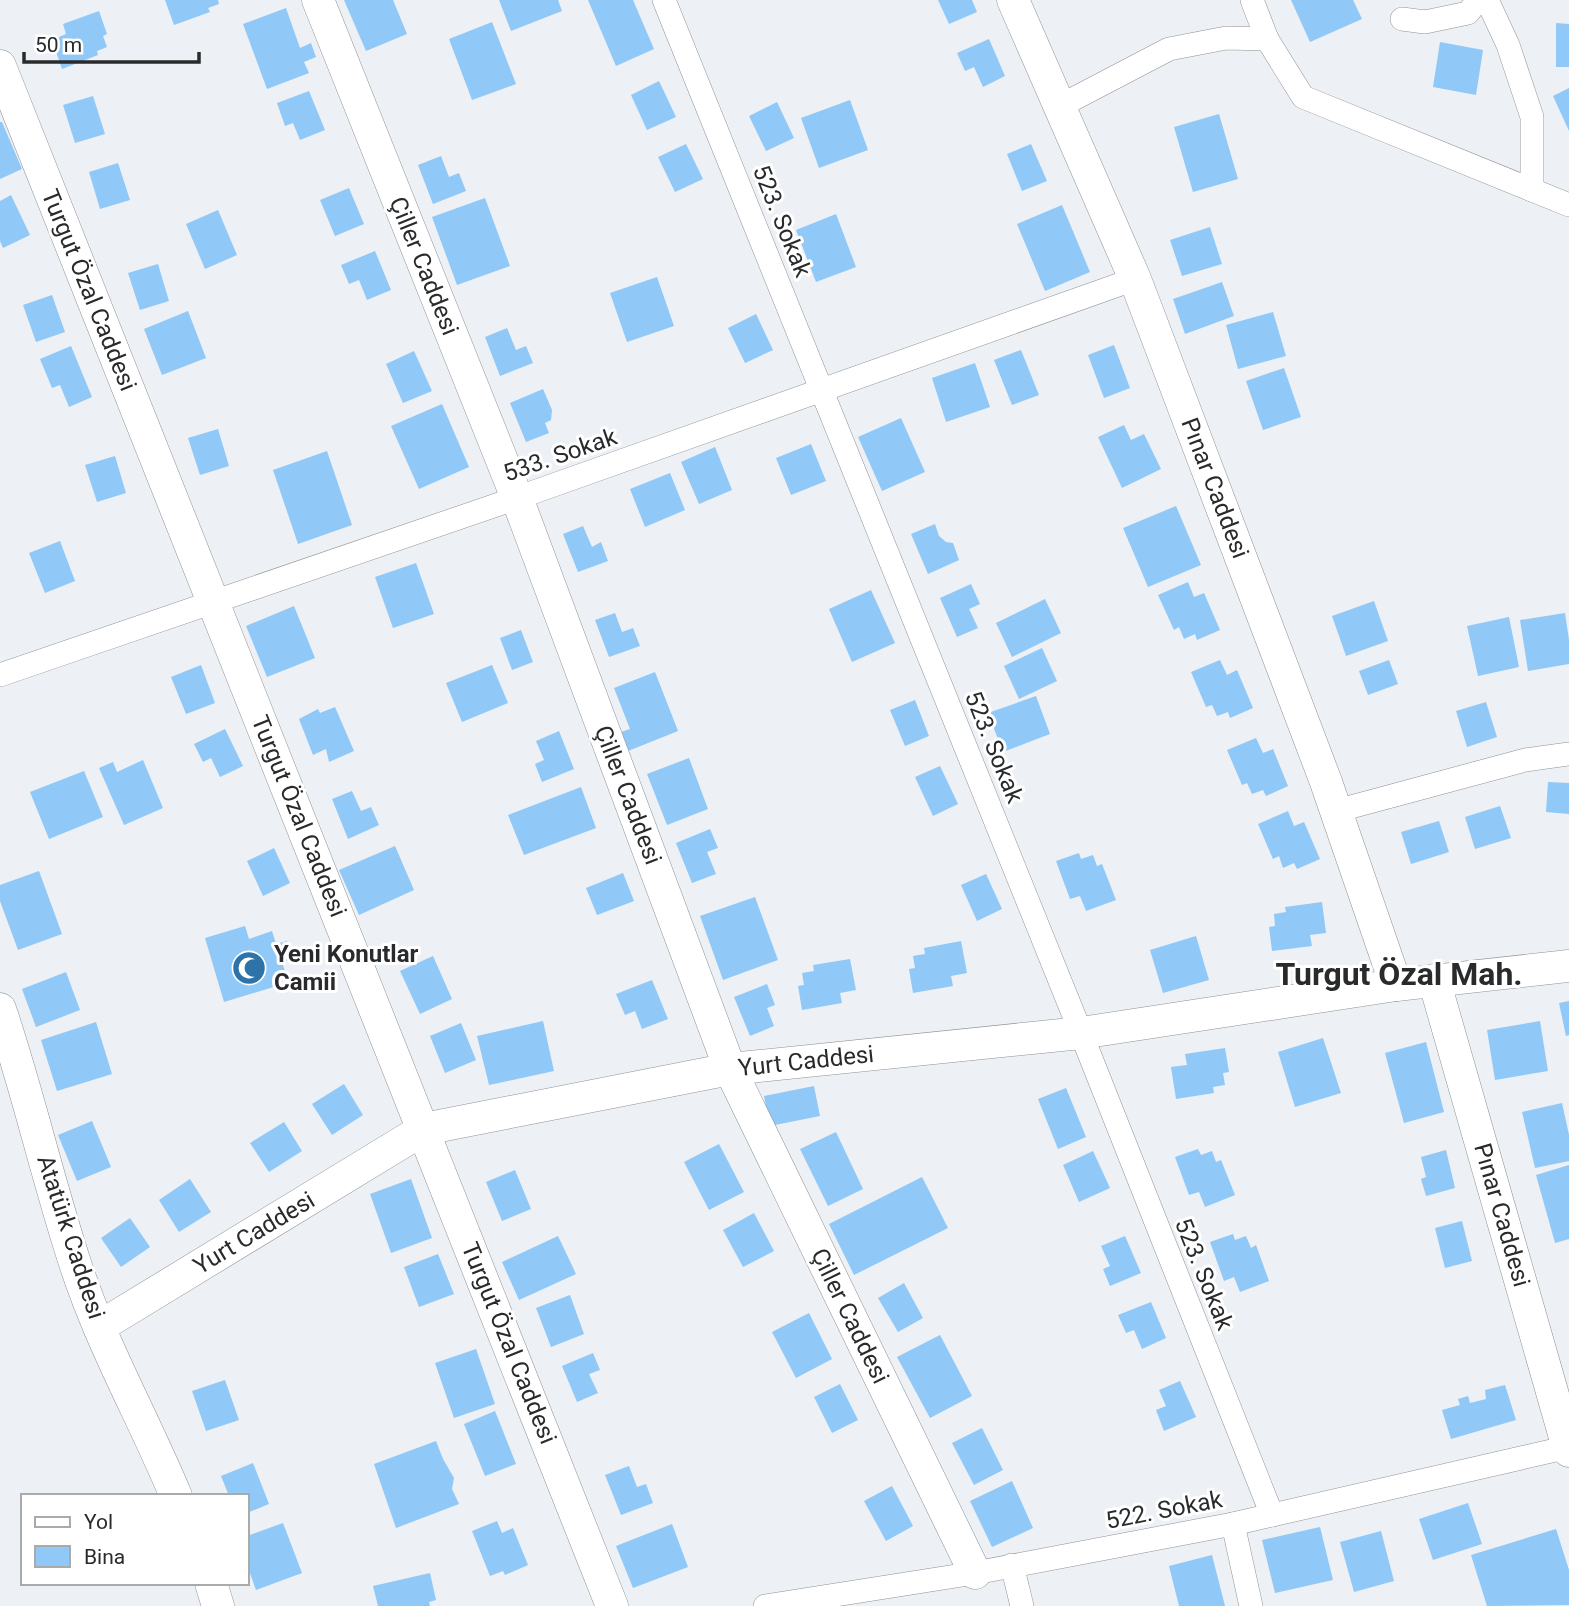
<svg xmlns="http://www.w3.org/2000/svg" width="1569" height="1606" viewBox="0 0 1569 1606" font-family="Roboto,sans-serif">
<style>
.building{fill:#90c8f7}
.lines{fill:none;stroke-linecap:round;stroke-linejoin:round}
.street-casing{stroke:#8f9295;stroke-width:24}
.secondary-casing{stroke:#8f9295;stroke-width:33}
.street{stroke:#fff;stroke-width:23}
.secondary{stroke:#fff;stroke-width:32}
.labels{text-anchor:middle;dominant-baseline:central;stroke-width:6;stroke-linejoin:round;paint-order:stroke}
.street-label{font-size:24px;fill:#282a2b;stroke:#fff}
.poi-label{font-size:24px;font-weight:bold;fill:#282a2b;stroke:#fff;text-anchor:start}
.district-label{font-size:32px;font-weight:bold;fill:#282a2b;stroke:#fff}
</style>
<rect width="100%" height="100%" fill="#edf0f4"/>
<g class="building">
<polygon points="165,0 218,0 219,4 208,8 210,12 174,25"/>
<polygon points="344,0 393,0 407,34 366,51"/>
<polygon points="499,0 558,0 562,11 511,31"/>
<polygon points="588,0 633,0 654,49 616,66"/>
<polygon points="938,0 972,0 977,12 949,24"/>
<polygon points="1291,0 1353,0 1362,19 1310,42"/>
<polygon points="286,8 300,48 311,43 316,57 304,62 309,73 267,89 243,24"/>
<polygon points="99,11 107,34 103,36 107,47 97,51 98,55 62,69 52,40 66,34 63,24"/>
<polygon points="492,22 516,84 472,100 449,39"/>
<polygon points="1556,23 1569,24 1569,67 1556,67"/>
<polygon points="989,39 1005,76 983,87 974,67 965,71 957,53"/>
<polygon points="1440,42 1483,50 1476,95 1433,87"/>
<polygon points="659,81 676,117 647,130 631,95"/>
<polygon points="1569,88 1569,131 1553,96"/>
<polygon points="309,91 325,130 300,140 293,123 285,126 277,103"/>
<polygon points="93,96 105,134 75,143 63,105"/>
<polygon points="850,100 868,150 819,168 801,118"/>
<polygon points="777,102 794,138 766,151 749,116"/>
<polygon points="1219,114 1238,179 1193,192 1174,127"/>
<polygon points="0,122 2,122 22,169 0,179"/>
<polygon points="686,144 703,179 675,192 658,157"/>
<polygon points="1031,144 1047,181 1022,191 1007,154"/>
<polygon points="441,156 449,177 459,173 466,191 433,204 418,165"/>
<polygon points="118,163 130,200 100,209 89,172"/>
<polygon points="349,188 364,224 335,236 320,200"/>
<polygon points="11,195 30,235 3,248 0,241 0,201"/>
<polygon points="485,198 510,266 457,285 432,217"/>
<polygon points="1062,205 1090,272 1045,291 1017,224"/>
<polygon points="218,210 237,255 205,269 186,224"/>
<polygon points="836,214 856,267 816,282 796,230"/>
<polygon points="1210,227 1222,264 1182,276 1170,240"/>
<polygon points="375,251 391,290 367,300 359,280 349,284 341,265"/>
<polygon points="158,264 169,301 140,310 128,273"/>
<polygon points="657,277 674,326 627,342 610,293"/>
<polygon points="1222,282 1234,316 1185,334 1173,299"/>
<polygon points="52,295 65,332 36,342 23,305"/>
<polygon points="188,311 206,358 162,375 144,329"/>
<polygon points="1273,312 1286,356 1238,369 1226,325"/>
<polygon points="756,314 773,350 745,363 728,328"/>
<polygon points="507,328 516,350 526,346 533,363 500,376 485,337"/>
<polygon points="1114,345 1130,388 1104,398 1088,355"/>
<polygon points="71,346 92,397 69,407 60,385 52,388 40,359"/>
<polygon points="1021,350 1039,395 1012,405 994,360"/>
<polygon points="414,351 432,391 403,403 386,364"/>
<polygon points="975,363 990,407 946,422 932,378"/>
<polygon points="1284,368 1301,417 1263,430 1246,381"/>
<polygon points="543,389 552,410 551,420 545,423 549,433 526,442 510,403"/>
<polygon points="442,404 469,467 419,489 391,426"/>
<polygon points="901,418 925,472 882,491 858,437"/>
<polygon points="1124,425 1131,440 1144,434 1161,469 1122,488 1098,437"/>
<polygon points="218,429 229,466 200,475 188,438"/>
<polygon points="811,444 826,481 791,495 776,458"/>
<polygon points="715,447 732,490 699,504 681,462"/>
<polygon points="327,451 352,525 298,544 273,470"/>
<polygon points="115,456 126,493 97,502 85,465"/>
<polygon points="670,473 685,510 645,527 630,489"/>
<polygon points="1176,506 1201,565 1148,587 1123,528"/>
<polygon points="935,524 939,536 946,542 953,543 959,560 928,574 911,534"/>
<polygon points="583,526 592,547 601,542 608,561 578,572 563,534"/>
<polygon points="60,541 75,581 45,593 29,553"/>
<polygon points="416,563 434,614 393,628 375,577"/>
<polygon points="1188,582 1194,597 1204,593 1220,630 1197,640 1195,634 1184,639 1179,627 1174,630 1158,595"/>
<polygon points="971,584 980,604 969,609 978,628 957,637 940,598"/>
<polygon points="871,590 895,643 852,662 829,609"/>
<polygon points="1045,599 1061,633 1012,657 996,623"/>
<polygon points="1374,601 1388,641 1346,656 1332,616"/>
<polygon points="294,606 315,658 267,677 246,626"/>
<polygon points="615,613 622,632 633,628 640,646 609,657 595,620"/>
<polygon points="1565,613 1569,640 1569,664 1528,671 1520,620"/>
<polygon points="1509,617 1519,667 1478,676 1467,626"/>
<polygon points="521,630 533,662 512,670 500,638"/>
<polygon points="1042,648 1057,681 1019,699 1004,666"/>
<polygon points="1220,660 1227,675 1237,670 1253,708 1230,718 1228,712 1217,716 1212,705 1206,707 1191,672"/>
<polygon points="1389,660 1398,684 1368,695 1359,671"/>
<polygon points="201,665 215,703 186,714 171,677"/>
<polygon points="492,665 508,703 462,722 446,683"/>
<polygon points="655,672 678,731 628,751 621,732 630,729 614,688"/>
<polygon points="1036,696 1050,734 1003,752 988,713"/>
<polygon points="915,700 929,736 905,746 890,710"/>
<polygon points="1486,702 1497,737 1467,747 1456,711"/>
<polygon points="335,707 354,751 329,762 326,749 313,755 299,719 318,709 320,713"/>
<polygon points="225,729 243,766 220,777 211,758 203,762 194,744"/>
<polygon points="559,731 574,769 542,782 535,764 544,760 536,741"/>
<polygon points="1256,738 1263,753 1273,749 1288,786 1266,796 1263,790 1252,794 1247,783 1242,785 1227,750"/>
<polygon points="689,758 708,809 667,825 647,774"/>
<polygon points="143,760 163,808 124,825 99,768 113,762 117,772"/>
<polygon points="940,766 958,804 933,816 915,777"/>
<polygon points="84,771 103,817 49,839 30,792"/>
<polygon points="1548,782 1569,783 1569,814 1546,812"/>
<polygon points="581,787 596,828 524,855 508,815"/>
<polygon points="352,791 361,811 371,807 379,825 348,839 332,799"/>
<polygon points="1500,806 1511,838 1475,849 1465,817"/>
<polygon points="1288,811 1294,826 1304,822 1320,859 1297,869 1294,863 1283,868 1279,856 1273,859 1258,824"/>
<polygon points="1439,821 1449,852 1411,864 1401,832"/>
<polygon points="710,829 718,848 707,852 716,874 692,883 676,843"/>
<polygon points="395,846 414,890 359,915 339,870"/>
<polygon points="274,848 290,883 263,896 247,861"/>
<polygon points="1079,853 1081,859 1093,855 1097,866 1102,864 1116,900 1086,911 1080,896 1070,899 1056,861"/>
<polygon points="39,871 62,934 18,950 0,901 0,885"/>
<polygon points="623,873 634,901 597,915 586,888"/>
<polygon points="986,874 1002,909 977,921 961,885"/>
<polygon points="755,897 778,960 723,980 700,916"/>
<polygon points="1322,902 1326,933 1310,935 1312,946 1272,951 1269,927 1275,926 1274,914 1286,912 1285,907"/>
<polygon points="245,926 249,939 272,931 276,944 287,941 292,959 282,962 286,974 278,976 280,985 224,1002 205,938"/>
<polygon points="1196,936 1209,980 1163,993 1150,950"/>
<polygon points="961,941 967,973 951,976 953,986 913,993 909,969 915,968 913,956 925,954 924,948"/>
<polygon points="433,956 452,999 420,1014 400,971"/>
<polygon points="850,959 856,990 840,993 842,1003 802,1010 798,986 804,985 802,973 814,971 813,965"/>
<polygon points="66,972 80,1010 36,1027 22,989"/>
<polygon points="652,980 668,1019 642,1029 635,1011 625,1015 616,994"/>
<polygon points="767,984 775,1005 767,1008 774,1026 750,1036 734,997"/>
<polygon points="1569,1001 1569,1035 1566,1036 1559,1003"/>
<polygon points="543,1021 554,1071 489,1085 477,1036"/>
<polygon points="1540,1021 1548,1071 1495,1080 1487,1030"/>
<polygon points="96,1022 112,1074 57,1091 41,1040"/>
<polygon points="461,1023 476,1060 445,1073 430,1036"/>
<polygon points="1323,1038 1341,1093 1295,1107 1278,1052"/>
<polygon points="1426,1042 1444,1112 1404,1123 1385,1053"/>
<polygon points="1225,1048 1229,1072 1223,1073 1225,1085 1213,1087 1214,1093 1176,1099 1171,1067 1187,1065 1185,1054"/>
<polygon points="344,1084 363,1115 332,1135 312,1104"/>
<polygon points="814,1086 820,1116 770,1126 764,1096"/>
<polygon points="1066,1088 1086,1137 1058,1149 1038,1099"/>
<polygon points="1562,1103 1569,1135 1569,1161 1535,1168 1522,1112"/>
<polygon points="92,1121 111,1167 77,1181 58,1135"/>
<polygon points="284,1122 302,1151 269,1172 250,1143"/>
<polygon points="836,1132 863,1189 828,1206 800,1149"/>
<polygon points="719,1144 744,1192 709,1210 684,1162"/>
<polygon points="1198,1149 1201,1155 1212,1151 1216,1162 1221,1160 1235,1195 1205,1207 1199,1192 1189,1195 1175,1157"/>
<polygon points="1446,1150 1455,1188 1426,1196 1421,1179 1426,1177 1421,1157"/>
<polygon points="1093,1151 1110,1188 1079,1202 1063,1165"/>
<polygon points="1569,1165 1569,1239 1555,1243 1536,1175"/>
<polygon points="515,1170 531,1209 502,1221 486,1182"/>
<polygon points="922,1177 948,1228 854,1275 829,1224"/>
<polygon points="190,1179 211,1212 179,1232 159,1200"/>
<polygon points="411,1179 432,1238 391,1253 370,1194"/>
<polygon points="754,1213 774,1251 743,1267 723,1230"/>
<polygon points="130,1218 150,1247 121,1267 101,1238"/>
<polygon points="1462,1221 1472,1261 1445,1268 1435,1228"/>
<polygon points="1233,1234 1235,1240 1246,1236 1251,1248 1256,1245 1269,1281 1240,1292 1234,1277 1224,1281 1210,1242"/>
<polygon points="558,1236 576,1274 519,1300 502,1262"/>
<polygon points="1125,1236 1141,1273 1110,1286 1103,1269 1110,1266 1101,1246"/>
<polygon points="438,1254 454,1294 419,1307 404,1267"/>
<polygon points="904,1283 923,1318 898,1332 878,1298"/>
<polygon points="570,1295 584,1334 551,1347 536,1308"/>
<polygon points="1151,1302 1166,1338 1142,1349 1134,1330 1126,1333 1118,1315"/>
<polygon points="809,1313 832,1359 796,1378 772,1332"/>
<polygon points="940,1335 972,1396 930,1418 897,1357"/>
<polygon points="476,1349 495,1404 454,1418 435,1363"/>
<polygon points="593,1353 600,1370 589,1374 598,1393 577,1402 562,1366"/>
<polygon points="225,1380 239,1420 206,1431 192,1391"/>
<polygon points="1180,1381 1196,1417 1164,1431 1156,1410 1166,1406 1159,1390"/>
<polygon points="840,1384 858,1420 832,1433 814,1397"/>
<polygon points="1505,1385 1516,1420 1451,1439 1442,1410 1460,1405 1458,1399 1468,1396 1470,1403 1486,1399 1485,1390"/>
<polygon points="495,1411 516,1464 485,1476 464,1424"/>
<polygon points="982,1428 1003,1470 974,1485 952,1443"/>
<polygon points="436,1441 443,1459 454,1478 452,1489 459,1504 396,1528 374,1464"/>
<polygon points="253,1463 269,1504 247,1513 247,1496 229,1496 221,1476"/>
<polygon points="629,1466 637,1487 646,1484 653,1503 621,1515 605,1475"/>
<polygon points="1012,1481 1033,1528 992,1547 970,1501"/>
<polygon points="892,1486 913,1526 886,1541 864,1501"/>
<polygon points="1468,1503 1482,1544 1433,1560 1419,1519"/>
<polygon points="497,1521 502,1533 513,1528 528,1565 505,1575 503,1571 490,1576 472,1531"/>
<polygon points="283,1523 302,1573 256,1590 247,1565 247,1536"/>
<polygon points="672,1524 688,1567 633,1588 616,1546"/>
<polygon points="1320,1527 1333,1580 1275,1593 1262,1540"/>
<polygon points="1556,1529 1569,1570 1569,1605 1487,1606 1471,1555"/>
<polygon points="1381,1531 1394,1581 1354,1592 1340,1542"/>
<polygon points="1212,1555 1225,1606 1179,1606 1169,1566"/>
<polygon points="430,1573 436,1600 429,1602 430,1606 378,1606 373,1586"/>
</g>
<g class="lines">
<g class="street-casing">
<g id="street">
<polyline points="664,0 1081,1033 1272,1515"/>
<polyline points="1252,0 1267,39 1303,97 1569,205"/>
<polyline points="1487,0 1508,45 1532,117 1532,190"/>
<polyline points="1402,19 1425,22 1468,13 1478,0"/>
<polyline points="1060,106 1169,49 1226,38 1267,39"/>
<polyline points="0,675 517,498 1135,279"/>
<polyline points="1336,811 1525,760 1569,754"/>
<polyline points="1233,1524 1251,1606"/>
<polyline points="1012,1565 1022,1606"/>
<polyline points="765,1606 975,1573 1233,1524 1569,1447"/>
</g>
</g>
<g class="secondary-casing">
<g id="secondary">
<polyline points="318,0 517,498 730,1069 975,1573"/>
<polyline points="1013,0 1135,279 1326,782 1396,985"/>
<polyline points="0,66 612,1606"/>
<polyline points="1434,980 1569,1451"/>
<path d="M 0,1009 C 28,1092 47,1177 74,1260 C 100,1342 143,1417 176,1496"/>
<polyline points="99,1327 424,1129 730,1069 1081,1033 1396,985 1569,966"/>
<polyline points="211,1583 218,1606"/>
</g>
</g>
<use href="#street" class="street"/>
<use href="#secondary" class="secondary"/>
</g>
<defs>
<g id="mosque-disc" transform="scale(1.75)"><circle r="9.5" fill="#2e73a8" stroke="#fff"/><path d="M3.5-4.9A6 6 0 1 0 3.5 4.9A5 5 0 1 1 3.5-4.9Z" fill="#fff"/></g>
</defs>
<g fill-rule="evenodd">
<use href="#mosque-disc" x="249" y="968"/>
</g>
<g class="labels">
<g class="street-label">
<text transform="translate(782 221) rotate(68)">523. Sokak</text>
<text transform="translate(424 266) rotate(68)">Çiller Caddesi</text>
<text transform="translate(89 290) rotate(68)">Turgut Özal Caddesi</text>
<text transform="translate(560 455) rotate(-19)">533. Sokak</text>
<text transform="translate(1215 488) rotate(69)">Pınar Caddesi</text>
<text transform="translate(994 747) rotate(68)">523. Sokak</text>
<text transform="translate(628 795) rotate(69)">Çiller Caddesi</text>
<text transform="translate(299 816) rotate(68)">Turgut Özal Caddesi</text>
<text transform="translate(806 1061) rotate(-6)">Yurt Caddesi</text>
<text transform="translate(1502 1215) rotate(74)">Pınar Caddesi</text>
<text transform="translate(254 1233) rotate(-31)">Yurt Caddesi</text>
<text transform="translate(71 1237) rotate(72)">Atatürk Caddesi</text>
<text transform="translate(1204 1274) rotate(68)">523. Sokak</text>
<text transform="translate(850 1316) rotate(64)">Çiller Caddesi</text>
<text transform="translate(509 1343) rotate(68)">Turgut Özal Caddesi</text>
<text transform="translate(1164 1510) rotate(-11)">522. Sokak</text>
</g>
<g class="poi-label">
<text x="274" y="954">Yeni Konutlar<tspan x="274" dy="28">Camii</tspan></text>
</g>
<g class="district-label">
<text x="1399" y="974">Turgut Özal Mah.</text>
</g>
</g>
<rect x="21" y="1494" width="228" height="91" fill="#ffffff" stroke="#a9aaaa" stroke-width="2"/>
<rect x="35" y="1517" width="35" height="10" fill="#ffffff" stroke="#a9aaaa" stroke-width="2"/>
<text x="84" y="1529" font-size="21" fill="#282a2b">Yol</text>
<rect x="35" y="1546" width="35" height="21" fill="#90c8f7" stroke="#a9aaaa" stroke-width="2"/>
<text x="84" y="1564" font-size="21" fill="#282a2b">Bina</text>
<path d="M24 52v10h175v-10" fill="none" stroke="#282a2b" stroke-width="3.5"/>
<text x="35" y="52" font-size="21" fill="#282a2b" stroke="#ffffff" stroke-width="5" paint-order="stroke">50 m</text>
</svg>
